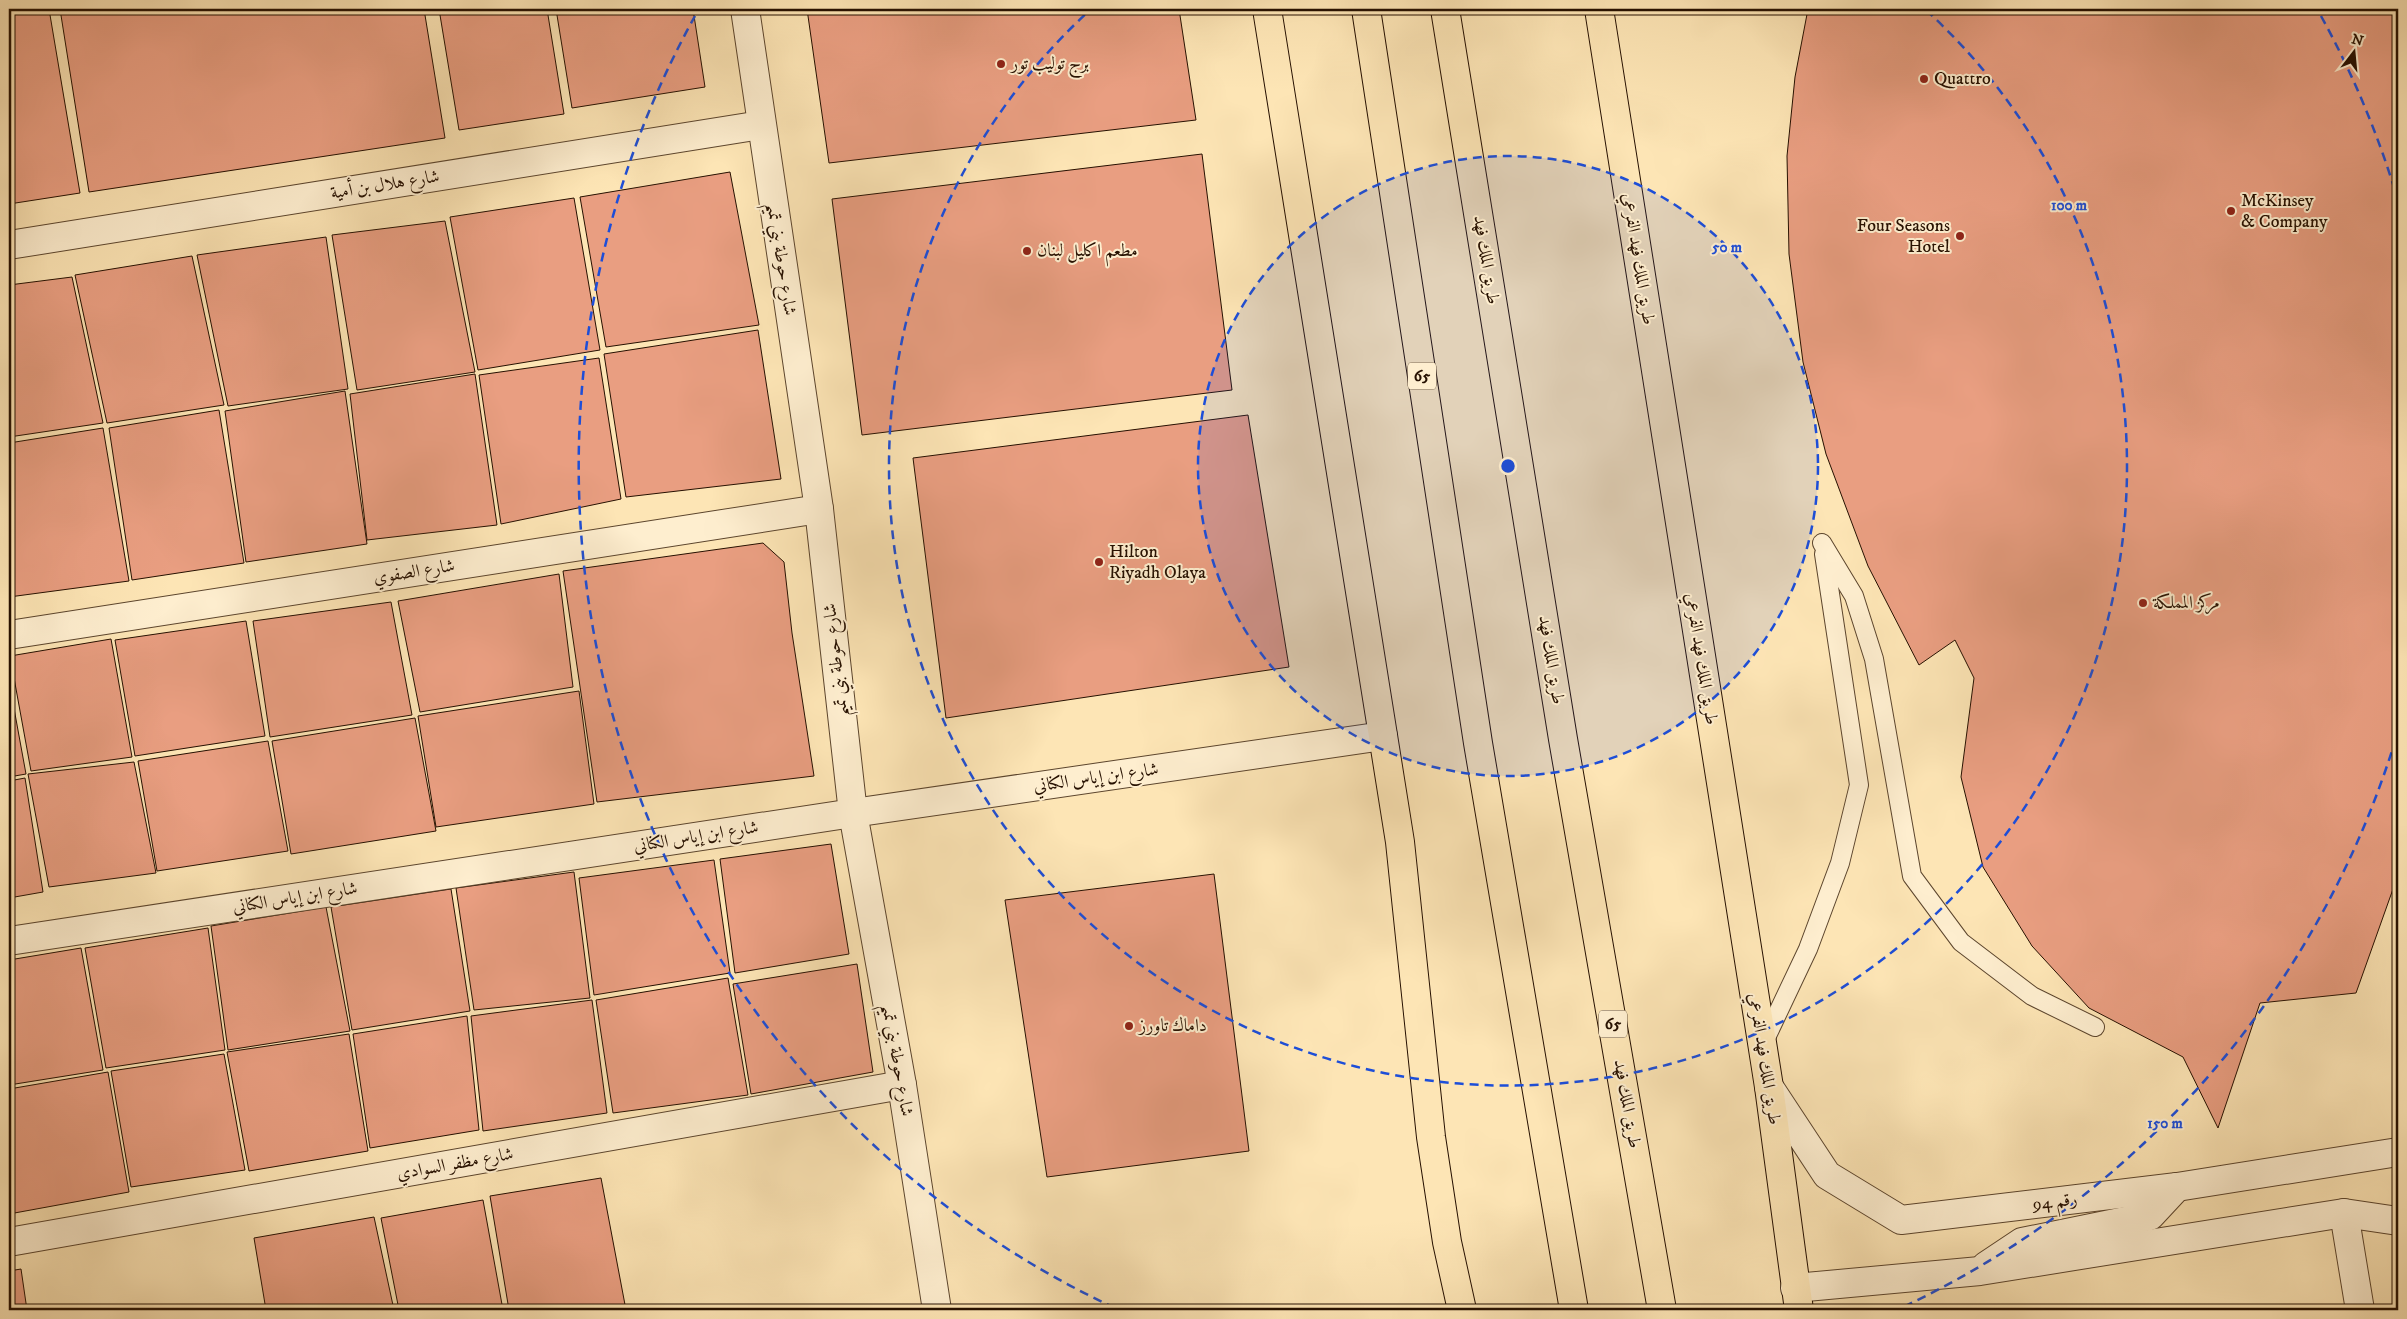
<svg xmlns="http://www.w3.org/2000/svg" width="2407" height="1319" viewBox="0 0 2407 1319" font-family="'IM FELL DW Pica',Amiri,serif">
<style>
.building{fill:#e99e81;stroke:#261000}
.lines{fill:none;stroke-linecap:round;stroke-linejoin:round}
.service-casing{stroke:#5c452d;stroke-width:20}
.minor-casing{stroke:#5c452d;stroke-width:30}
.primary-casing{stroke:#261000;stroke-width:30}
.motorway-casing{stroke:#261000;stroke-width:30}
.service{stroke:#feeecf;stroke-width:18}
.minor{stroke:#feeecf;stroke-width:28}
.primary{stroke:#fde5b5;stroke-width:28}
.motorway{stroke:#fde5b5;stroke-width:28}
.ring{fill:none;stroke:#1d4ed8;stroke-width:2.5;stroke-dasharray:9 6}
.poi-dot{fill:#8f2418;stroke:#feeecf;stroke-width:2}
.labels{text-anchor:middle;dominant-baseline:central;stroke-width:4;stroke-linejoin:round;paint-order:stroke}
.shield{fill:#feeecf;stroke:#67533e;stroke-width:1}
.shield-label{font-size:16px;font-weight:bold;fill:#261000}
.poi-label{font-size:18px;fill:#261000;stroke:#feeecf;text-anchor:start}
.street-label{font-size:18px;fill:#261000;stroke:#feeecf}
.centre{fill:#1d4ed8;stroke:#feeecf;stroke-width:2.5}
.ring-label{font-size:15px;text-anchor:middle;font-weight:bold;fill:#1d4ed8;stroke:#feeecf;stroke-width:4;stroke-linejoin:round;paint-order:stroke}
</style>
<rect width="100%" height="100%" fill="#fde5b5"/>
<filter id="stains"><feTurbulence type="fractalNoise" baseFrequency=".004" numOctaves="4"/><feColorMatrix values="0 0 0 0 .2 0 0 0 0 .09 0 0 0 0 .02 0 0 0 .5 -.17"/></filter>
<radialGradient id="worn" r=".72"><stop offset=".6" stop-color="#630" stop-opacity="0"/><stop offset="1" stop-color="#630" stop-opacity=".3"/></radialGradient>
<g class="building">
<polygon points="9,9 49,9 80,193 9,204"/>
<polygon points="60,9 424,9 445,138 89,192"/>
<polygon points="439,9 547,9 564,114 459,130"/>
<polygon points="556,9 693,9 705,87 572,108"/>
<polygon points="807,9 1179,9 1196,120 829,163"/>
<polygon points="1808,9 2398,9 2398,875 2356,993 2260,1003 2218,1128 2183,1057 2089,1008 2032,946 1983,867 1961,777 1974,678 1955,640 1919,665 1868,566 1826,454 1803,362 1789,254 1787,156 1795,77"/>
<polygon points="1202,154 1232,390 862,435 832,199"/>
<polygon points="730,172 759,325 606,347 580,197"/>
<polygon points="574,198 600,350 478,370 450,217"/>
<polygon points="445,221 475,372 357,390 332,235"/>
<polygon points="326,237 348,389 228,406 197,255"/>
<polygon points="192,256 224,405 107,423 75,275"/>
<polygon points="72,277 103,423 9,437 9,285"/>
<polygon points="758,330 781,479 626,497 604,354"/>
<polygon points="599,358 621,499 501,524 479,375"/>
<polygon points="475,374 497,525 367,540 350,394"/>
<polygon points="345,391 367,544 246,562 225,411"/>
<polygon points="219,410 244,563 132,580 109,428"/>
<polygon points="1248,415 1289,667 946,718 913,458"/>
<polygon points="103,428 129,581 9,597 9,443"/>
<polygon points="763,543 784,562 792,633 814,776 597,802 563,571"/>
<polygon points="559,574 573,687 420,712 398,601"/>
<polygon points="391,602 412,715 270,737 253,621"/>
<polygon points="246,621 265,736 135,756 115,640"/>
<polygon points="111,639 132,757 31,771 10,656"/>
<polygon points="9,681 26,774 9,777"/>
<polygon points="579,691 594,804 436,827 418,716"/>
<polygon points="415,718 436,831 291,854 272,741"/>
<polygon points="268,741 288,851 157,871 138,761"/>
<polygon points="134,762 156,873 49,887 28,774"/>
<polygon points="25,778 43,892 9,898 9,781"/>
<polygon points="831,844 849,954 735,973 720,859"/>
<polygon points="714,860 730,973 594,995 579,878"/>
<polygon points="574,872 590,998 474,1010 456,888"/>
<polygon points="1214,874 1249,1151 1047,1177 1005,900"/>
<polygon points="451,889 470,1011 352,1030 331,907"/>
<polygon points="326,907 350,1031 228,1050 211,926"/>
<polygon points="208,928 225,1050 106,1068 85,948"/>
<polygon points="81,948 103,1070 9,1085 9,960"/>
<polygon points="857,964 873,1072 751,1094 733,984"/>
<polygon points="728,978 748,1095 613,1113 596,1000"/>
<polygon points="592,1000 607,1113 483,1131 471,1016"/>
<polygon points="467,1016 479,1130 370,1148 353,1034"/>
<polygon points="349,1034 368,1151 249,1171 227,1052"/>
<polygon points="224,1054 245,1170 131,1187 111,1071"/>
<polygon points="108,1072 129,1192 9,1214 9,1089"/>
<polygon points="601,1178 626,1310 509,1310 490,1196"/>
<polygon points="483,1200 503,1310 399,1310 381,1218"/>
<polygon points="374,1217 394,1310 266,1310 254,1238"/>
<polygon points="21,1269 27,1310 9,1310 9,1271"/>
</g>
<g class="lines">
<g class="service-casing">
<g id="service">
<polyline points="1822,543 1854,596 1874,659 1912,876 1961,942 2032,996 2095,1027"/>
<polyline points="1763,1044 1808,949 1840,863 1859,785 1824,554"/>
</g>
</g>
<g class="minor-casing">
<g id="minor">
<polyline points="745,9 819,509 853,813 902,1085 937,1310"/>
<polyline points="9,245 761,125"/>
<polyline points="9,635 819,509"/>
<polyline points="9,941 853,813 1383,736"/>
<polyline points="1769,1087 1827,1175 1901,1220 2177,1187 2398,1152"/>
<polyline points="2344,1213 2360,1310"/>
<polyline points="9,1242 902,1085"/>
<polyline points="1986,1266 2022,1242 2150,1216 2177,1187"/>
<polyline points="1795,1288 1980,1271 2344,1213 2398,1221"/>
</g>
</g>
<g class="primary-casing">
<g id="primary">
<polyline points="1267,9 1400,842 1431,1137 1447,1242 1462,1310"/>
<polyline points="1599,9 1769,1087 1799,1310"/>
</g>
</g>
<g class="motorway-casing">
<g id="motorway">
<polyline points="1366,9 1478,743 1574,1310"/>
<polyline points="1445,9 1563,739 1662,1310"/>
</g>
</g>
<use href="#service" class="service"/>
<use href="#minor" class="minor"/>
<use href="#primary" class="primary"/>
<use href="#motorway" class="motorway"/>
</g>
<circle cx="1508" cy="466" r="310" fill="#1d4ed8" fill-opacity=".12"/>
<g class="ring">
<circle cx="1508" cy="466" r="310"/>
<path d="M1926 10A619 619 0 1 1 1090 10"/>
<path d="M2396 738A929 929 0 0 1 1901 1308M1115 1308A929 929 0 0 1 695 16M2321 16A929 929 0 0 1 2396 194"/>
</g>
<g class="poi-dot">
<circle cx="1001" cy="64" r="5"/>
<circle cx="1924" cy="79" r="5"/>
<circle cx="2231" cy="211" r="5"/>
<circle cx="1960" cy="236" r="5"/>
<circle cx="1027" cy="251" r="5"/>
<circle cx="1099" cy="562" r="5"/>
<circle cx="2143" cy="603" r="5"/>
<circle cx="1129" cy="1026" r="5"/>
</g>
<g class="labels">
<g class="shield">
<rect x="1408" y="362.5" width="28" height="27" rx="4"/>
<rect x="1599" y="1010.5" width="28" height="27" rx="4"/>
</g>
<g class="shield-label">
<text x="1422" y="376">65</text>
<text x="1613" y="1024">65</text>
</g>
<g class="poi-label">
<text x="1011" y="64">برج توليب تور</text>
<text x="1934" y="79">Quattro</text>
<text x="2241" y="201">McKinsey<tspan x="2241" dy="21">&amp; Company</tspan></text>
<text x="1950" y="226" text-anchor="end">Four Seasons<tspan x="1950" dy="21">Hotel</tspan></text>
<text x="1037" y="251">مطعم اكليل لبنان</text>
<text x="1109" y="552">Hilton<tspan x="1109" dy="21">Riyadh Olaya</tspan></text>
<text x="2153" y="603">مركز المملكة</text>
<text x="1139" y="1026">داماك تاورز</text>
</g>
<g class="street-label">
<text transform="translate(385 185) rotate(-9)">شارع هلال بن أمية</text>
<text transform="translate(781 259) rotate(81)">شارع حوطة بني تميم</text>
<text transform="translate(1638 259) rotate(81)">طريق الملك فهد الفرعي</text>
<text transform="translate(1486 260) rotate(81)">طريق الملك فهد</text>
<text transform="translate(414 572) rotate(-9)">شارع الصفوي</text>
<text transform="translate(1701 659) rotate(81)">طريق الملك فهد الفرعي</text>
<text transform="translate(836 660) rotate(-96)">شارع حوطة بني تميم</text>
<text transform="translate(1551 660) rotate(81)">طريق الملك فهد</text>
<text transform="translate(1096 778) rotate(-8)">شارع ابن إياس الكناني</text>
<text transform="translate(696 837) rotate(-9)">شارع ابن إياس الكناني</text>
<text transform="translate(295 898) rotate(-9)">شارع ابن إياس الكناني</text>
<text transform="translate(1764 1059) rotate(81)">طريق الملك فهد الفرعي</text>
<text transform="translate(897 1060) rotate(80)">شارع حوطة بني تميم</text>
<text transform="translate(1627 1104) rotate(80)">طريق الملك فهد</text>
<text transform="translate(455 1164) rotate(-10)">شارع مظفر السوادي</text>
<text transform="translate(2055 1202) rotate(-7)">رقم 94</text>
</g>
</g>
<circle cx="1508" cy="466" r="8" class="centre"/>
<g class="ring-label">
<text x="2069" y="210">100 m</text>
<text x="1727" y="252">50 m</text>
<text x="2165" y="1128">150 m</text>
</g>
<rect width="2407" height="1319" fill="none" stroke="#fde5b5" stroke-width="30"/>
<rect x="10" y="10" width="2387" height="1299" fill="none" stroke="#261000" stroke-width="2.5"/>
<rect x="15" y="15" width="2377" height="1289" fill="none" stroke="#261000"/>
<g transform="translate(2354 52) rotate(16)" stroke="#feeecf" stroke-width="4" paint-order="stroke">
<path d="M0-4L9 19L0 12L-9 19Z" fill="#261000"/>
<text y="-8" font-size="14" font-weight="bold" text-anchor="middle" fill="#261000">N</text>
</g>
<rect width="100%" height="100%" filter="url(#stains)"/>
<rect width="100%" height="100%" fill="url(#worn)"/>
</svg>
